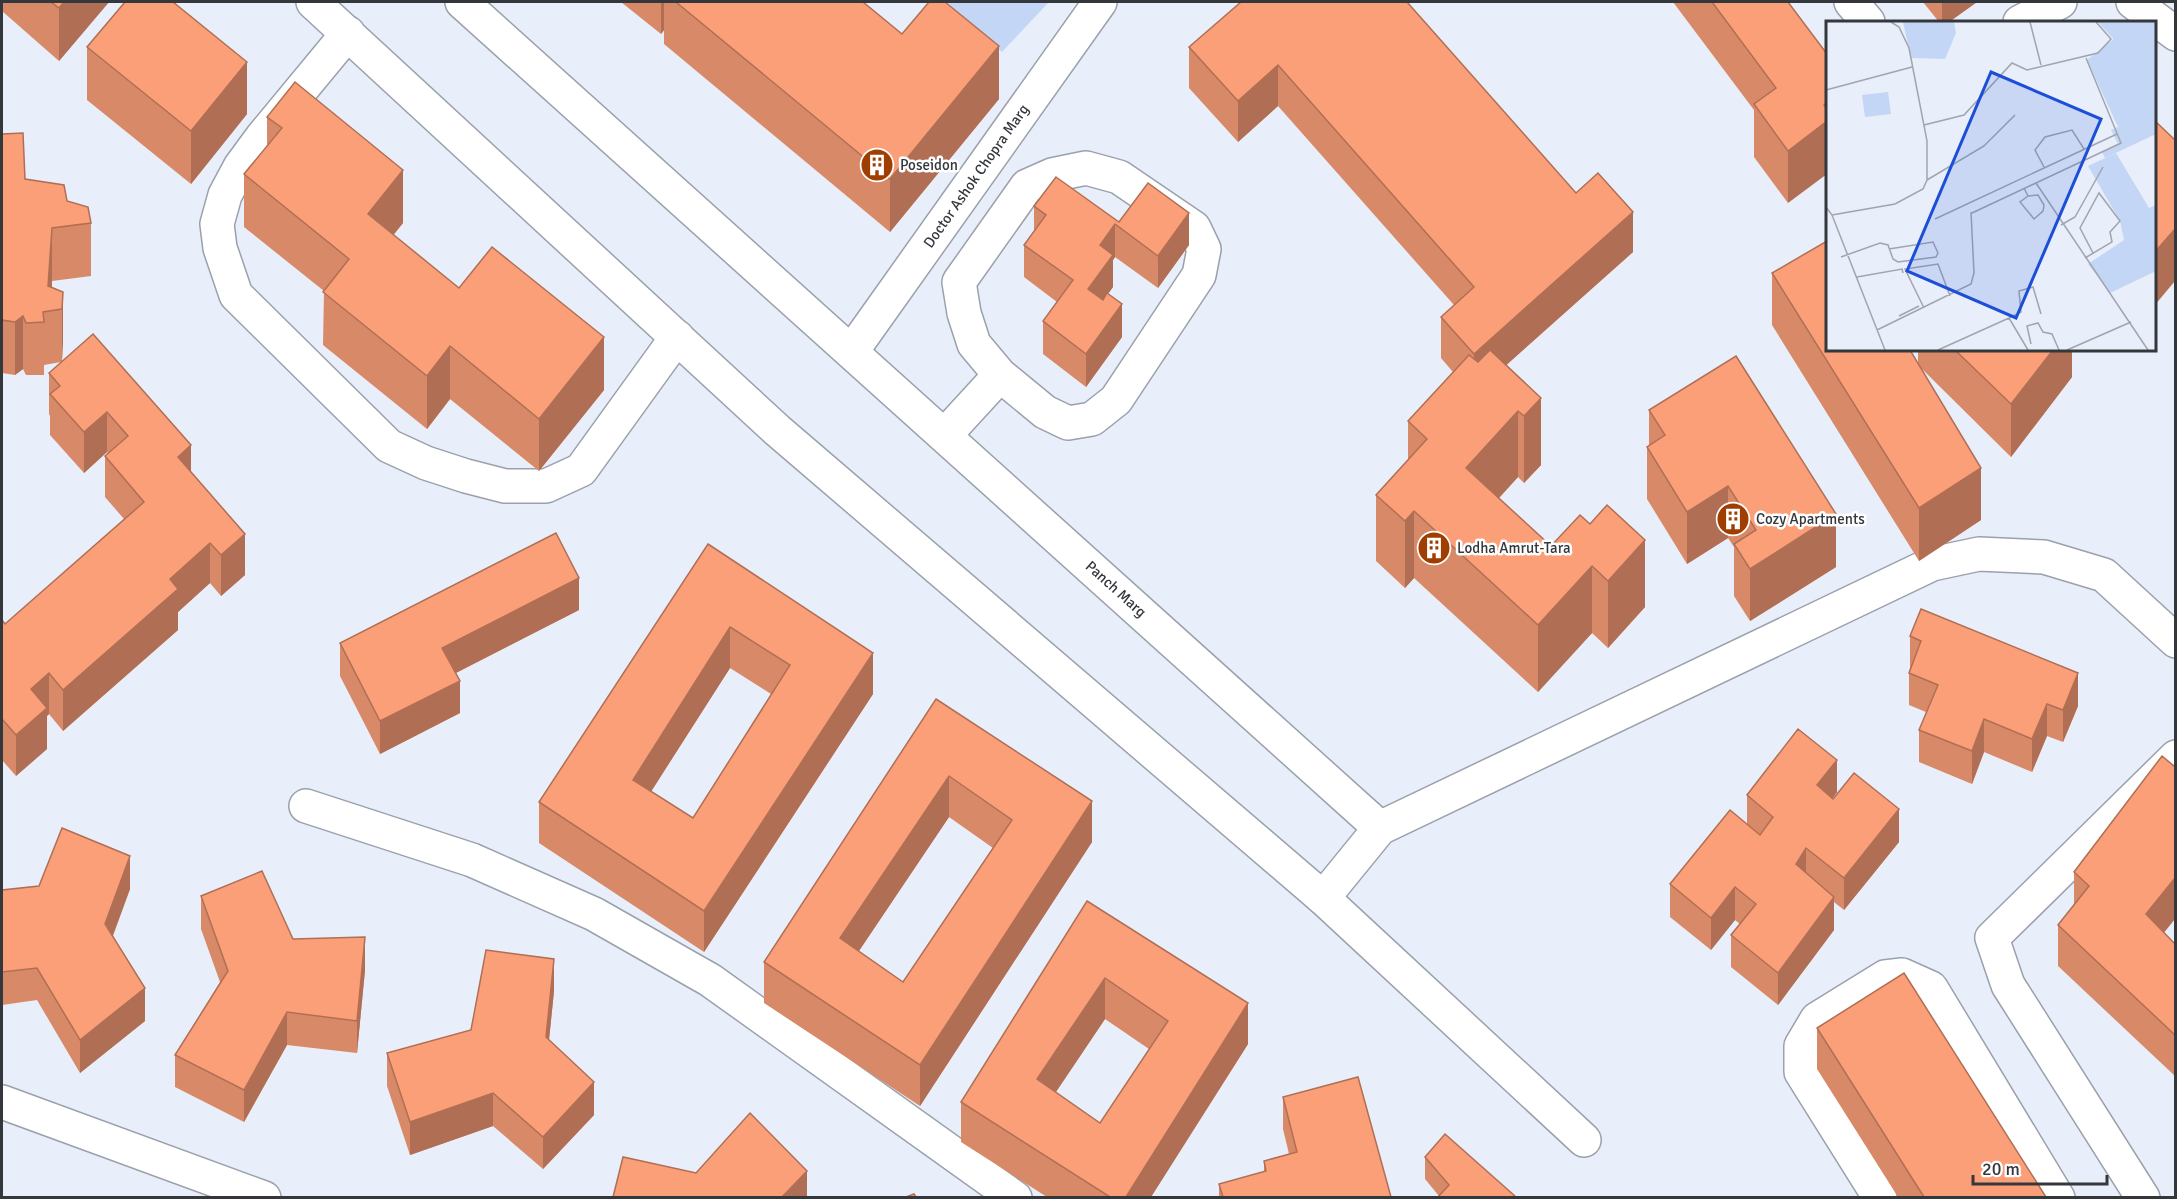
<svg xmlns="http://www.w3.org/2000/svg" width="2177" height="1199" viewBox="0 0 2177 1199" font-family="Signika,sans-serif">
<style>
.green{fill:#c4d6f5}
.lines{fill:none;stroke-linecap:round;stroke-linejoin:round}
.minor-casing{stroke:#9aa1ab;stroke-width:36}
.tertiary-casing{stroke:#9aa1ab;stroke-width:36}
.minor{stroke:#fff;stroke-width:33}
.tertiary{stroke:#fff;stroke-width:33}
.wall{fill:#d88967;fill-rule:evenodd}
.shaded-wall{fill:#b06f54}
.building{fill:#fb9f78;stroke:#b06f54;stroke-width:1.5;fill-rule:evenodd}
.labels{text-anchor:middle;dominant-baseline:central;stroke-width:5;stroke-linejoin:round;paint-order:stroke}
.poi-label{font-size:15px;fill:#34373b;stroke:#fff;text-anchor:start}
.street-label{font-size:15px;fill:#34373b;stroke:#fff}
.inset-road{fill:none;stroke:#a0a5ae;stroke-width:1.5}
.view{fill:#1d4ed8;fill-opacity:0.15;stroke:#1d4ed8;stroke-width:3}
.inset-edge{fill:none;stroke:#34373b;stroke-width:3}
</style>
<rect width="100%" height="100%" fill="#e8eefa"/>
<polygon class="green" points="947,2 1049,2 1002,52"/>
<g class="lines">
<g class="minor-casing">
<g id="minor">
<polyline points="1851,2 1868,22"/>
<polyline points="2133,2 2176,34"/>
<polyline points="2020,22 2060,2"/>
<polyline points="348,33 262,137 240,167 225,195 217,224 220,248 236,295 389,446 426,463 466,476 505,486 546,486 581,470 677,337"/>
<polyline points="945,435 1000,375 974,344 964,313 959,282 1027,186 1052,175 1086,168 1119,177 1194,228 1204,249 1199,275 1116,400 1092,419 1068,423 1045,412 1000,375"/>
<polyline points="306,806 472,860 594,914 710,980 1015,1198"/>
<polyline points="1323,898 1584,1140"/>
<polyline points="2,1102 264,1198"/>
<polyline points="1880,1198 1801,1072 1801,1046 1817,1019 1885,977 1902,975 1931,988 2058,1198"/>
<polyline points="2143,1198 2008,985 1992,938 2176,757"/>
</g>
</g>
<g class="tertiary-casing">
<g id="tertiary">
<polyline points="313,2 777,430 1323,898 1380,828 1932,564 1979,554 2044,557 2104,575 2176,641"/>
<polyline points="462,2 1380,828"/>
<polyline points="852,351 1100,2"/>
</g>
</g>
<use href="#minor" class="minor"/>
<use href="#tertiary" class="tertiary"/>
</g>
<g class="wall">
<polygon points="2,2 109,2 59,61 2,11"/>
<polygon points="621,2 863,2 902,34 999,99 890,232 664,44 664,30 661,34"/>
<polygon points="1241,2 1576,193 1633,252 1506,365 1541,465 1524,483 1518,477 1499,498 1551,546 1580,515 1645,607 1608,648 1592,633 1538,692 1414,578 1405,588 1376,561 1376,495 1408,460 1408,421 1453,372 1441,358 1441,317 1454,305 1278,106 1238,142 1189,88 1189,47"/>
<polygon points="1673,2 1788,2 1788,203 1754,157 1754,110"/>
<polygon points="1923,2 1977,2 1949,22 1939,22"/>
<polygon points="87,47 247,114 191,184 87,100"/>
<polygon points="267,117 403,223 393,235 459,288 604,390 539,471 450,399 427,429 323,345 324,291 244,227 244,174 267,146"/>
<polygon points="2,134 25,179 67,201 91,223 91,276 52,281 52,287 63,292 62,360 191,472 245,575 221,596 210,583 178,612 178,630 63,731 49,714 47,716 47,749 16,776 2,760 2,620 5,624 124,519 105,497 105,456 108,453 107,452 84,473 50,435 50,416 49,414 49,373 61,362 44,365 44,375 26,375 23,369 15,375 2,373"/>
<polygon points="1034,206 1119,222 1189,245 1158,288 1115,257 1113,260 1113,287 1108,294 1122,337 1086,387 1043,354 1043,321 1057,302 1024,277 1024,245 1034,231"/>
<polygon points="1772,273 1918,364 1918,350 2072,350 2072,377 2011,457 1922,369 1981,520 1919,561 1772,325"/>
<polygon points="1649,410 1836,567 1750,621 1734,596 1734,547 1728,538 1687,564 1647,499 1647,447 1649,445"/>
<path d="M 708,544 L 873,694 L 704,952 L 539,843 L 539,802 ZM 730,668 L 771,694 L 693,818 L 651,791 Z"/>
<polygon points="579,610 456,673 460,713 380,754 340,676 340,643"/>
<polygon points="1910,636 2078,706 2063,742 2047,736 2032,772 1984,752 1972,784 1919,762 1919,730 1926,712 1909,705 1909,673 1910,668"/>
<path d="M 936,699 L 1092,842 L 920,1106 L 764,1003 L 764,962 ZM 949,817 L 993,848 L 903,982 L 859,951 Z"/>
<polygon points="2174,766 2164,933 2175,944 2175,1076 2058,966 2058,925 2074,905 2074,872"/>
<polygon points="1837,792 1833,798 1899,842 1844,910 1834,902 1834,930 1778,1005 1731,967 1731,935 1740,924 1735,920 1711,950 1670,917 1670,884 1747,824 1747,795"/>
<polygon points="130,889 113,936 145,1021 80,1073 37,1000 2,1005 2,890"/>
<polygon points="201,896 293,939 365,970 357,1053 287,1045 244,1122 175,1087 175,1055 220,982 201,929"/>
<path d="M 1087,901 L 1248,1044 L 1151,1197 L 1047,1197 L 961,1142 L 961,1102 ZM 1105,1019 L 1149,1049 L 1100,1123 L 1056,1092 Z"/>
<polygon points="554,991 549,1040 594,1115 543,1169 493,1126 410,1155 387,1086 387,1053 471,1030"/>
<polygon points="1817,1028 2046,1197 1898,1197 1817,1069"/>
<polygon points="1283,1097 1391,1197 1219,1197 1219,1184 1264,1172 1264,1161 1289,1154 1283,1129"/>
<polygon points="1425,1157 1516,1197 1439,1196 1425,1179"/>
</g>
<g class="shaded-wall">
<polygon points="64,2 109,2 59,61 59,8"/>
<polygon points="661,2 664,2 664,30 661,34"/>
<polygon points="1942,2 1977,2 1949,22 1942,22"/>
<polygon points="999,46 999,99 890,232 890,179"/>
<polygon points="247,62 247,114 191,184 191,131"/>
<polygon points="1278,65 1278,106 1238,142 1238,101"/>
<polygon points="1827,102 1827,174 1788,203 1788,151 1824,105"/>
<polygon points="403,170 403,223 368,267 368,214"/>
<polygon points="1633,212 1633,252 1474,394 1474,354"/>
<polygon points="1189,213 1189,245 1158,288 1158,256"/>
<polygon points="1115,224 1115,257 1113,260 1113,287 1088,321 1088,289 1100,245"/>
<polygon points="52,228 52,281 50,311 48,286"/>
<polygon points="2175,229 2175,281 2154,306 2154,253"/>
<polygon points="63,292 63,344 62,361 62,309"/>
<polygon points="1122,304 1122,337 1086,387 1086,354"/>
<polygon points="23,316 23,369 15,375 15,322"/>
<polygon points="604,337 604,390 539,471 539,419"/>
<polygon points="450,346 450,399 427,429 427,376"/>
<polygon points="2053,350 2072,350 2072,377 2011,457 2011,404"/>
<polygon points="1541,398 1541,465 1524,483 1524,416"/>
<polygon points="1518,411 1518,477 1466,534 1466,468"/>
<polygon points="107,412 107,452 84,473 84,432"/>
<polygon points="191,445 191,486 178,457"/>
<polygon points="1981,468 1981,520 1919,561 1919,508"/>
<polygon points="1728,486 1728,538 1687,564 1687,512"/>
<polygon points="1414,511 1414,578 1405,588 1405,521"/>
<polygon points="1836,514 1836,567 1750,621 1750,569"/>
<polygon points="245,534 245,575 221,596 221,555"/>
<polygon points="1645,540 1645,607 1608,648 1608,581"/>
<polygon points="210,543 210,583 178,612 178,630 63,731 63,690 170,579"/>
<polygon points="1592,566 1592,633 1538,692 1538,625"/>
<polygon points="579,578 579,610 442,680 442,648"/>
<polygon points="730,627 730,668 633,820 633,780"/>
<polygon points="873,653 873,694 704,952 704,911"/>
<polygon points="49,673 49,714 47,716 47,749 16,776 16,735 31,689"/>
<polygon points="2078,673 2078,706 2063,742 2063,710"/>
<polygon points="460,681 460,713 380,754 380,721"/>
<polygon points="2047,704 2047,736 2032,772 2032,739"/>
<polygon points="1984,719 1984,752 1972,784 1972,751"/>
<polygon points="1837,760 1837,792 1817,818 1817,785"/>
<polygon points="949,776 949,817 840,979 840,938"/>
<polygon points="1092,801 1092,842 920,1106 920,1065"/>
<polygon points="1899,809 1899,842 1844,910 1844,878"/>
<polygon points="1806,848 1806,881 1796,864"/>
<polygon points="130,856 130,889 105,956 105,924"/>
<polygon points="2175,878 2175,919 2146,955 2146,914"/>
<polygon points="1735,887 1735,920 1711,950 1711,918"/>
<polygon points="1834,897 1834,930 1778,1005 1778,973"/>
<polygon points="365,937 365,970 357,1053 357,1021"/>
<polygon points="554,959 554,991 546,1069 546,1037"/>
<polygon points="1105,978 1105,1019 1037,1120 1037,1079"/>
<polygon points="145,988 145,1021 80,1073 80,1040"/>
<polygon points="1248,1003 1248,1044 1151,1197 1126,1197"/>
<polygon points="287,1012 287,1045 244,1122 244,1090"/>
<polygon points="594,1082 594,1115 543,1169 543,1137"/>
<polygon points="493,1093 493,1126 410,1155 410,1122"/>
<polygon points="807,1171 807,1197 782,1197"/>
</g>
<g class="building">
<polygon points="51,2 64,2 59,8"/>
<polygon points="125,2 173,2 247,62 191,131 87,47"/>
<polygon points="676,2 863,2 902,34 929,2 945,2 999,46 890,179"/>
<polygon points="1241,2 1407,2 1576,193 1598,173 1633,212 1474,354 1441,317 1474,287 1278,65 1238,101 1189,47"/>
<polygon points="1712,2 1788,2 1827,54 1827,102 1824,105 1827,109 1827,121 1788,151 1754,104 1776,88"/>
<polygon points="295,82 403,170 368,214 459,288 492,247 604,337 539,419 450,346 427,376 323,292 349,259 244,174 282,128 267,117"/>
<polygon points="2154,120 2175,140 2175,229 2154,253"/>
<polygon points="23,133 25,179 64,185 67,201 88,207 91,223 52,228 48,286 63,292 62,309 43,312 44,322 26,323 23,316 15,322 2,320 2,134"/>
<polygon points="1056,177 1119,222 1148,183 1189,213 1158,256 1115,224 1100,245 1113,255 1088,289 1103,300 1107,293 1122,304 1086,354 1043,321 1073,280 1024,245 1046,215 1034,206"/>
<polygon points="1827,241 1827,350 1910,350 1981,468 1919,508 1772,273"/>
<polygon points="93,334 191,445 178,457 245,534 221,555 210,543 170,579 178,589 63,690 49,673 31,689 47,708 16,735 2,719 2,620 5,624 144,502 105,456 128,436 107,412 84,432 50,394 60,386 49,373"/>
<polygon points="1490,350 1541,398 1524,416 1518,411 1466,468 1551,546 1580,515 1590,524 1607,505 1645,540 1608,581 1592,566 1538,625 1414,511 1405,521 1376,495 1427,439 1408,421 1469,355 1478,362"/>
<polygon points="1955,350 2053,350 2011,404"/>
<polygon points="1736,356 1836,514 1750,569 1734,544 1756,530 1728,486 1687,512 1647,447 1665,435 1649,410"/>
<polygon points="556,533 579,578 442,648 460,681 380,721 340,643"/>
<path d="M 708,544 L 873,653 L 704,911 L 539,802 ZM 730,627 L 790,665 L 693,818 L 633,780 Z"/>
<polygon points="1921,609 2078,673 2063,710 2047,704 2032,739 1984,719 1972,751 1919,730 1938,685 1909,673 1921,641 1910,636"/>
<path d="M 936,699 L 1092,801 L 920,1065 L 764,962 ZM 949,776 L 1012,820 L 903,982 L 840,938 Z"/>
<polygon points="1798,729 1837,760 1817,785 1833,799 1854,773 1899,809 1844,878 1806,848 1796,864 1834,897 1778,973 1731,935 1756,904 1735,887 1711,918 1670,884 1730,810 1760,835 1773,817 1747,795"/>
<polygon points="2162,756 2174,766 2175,764 2175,878 2146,914 2175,944 2175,1035 2058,925 2089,886 2074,872"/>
<polygon points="62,828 130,856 105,924 145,988 80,1040 37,968 2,972 2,890 39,886"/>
<polygon points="262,871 293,939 365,937 357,1021 287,1012 244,1090 175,1055 228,971 201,896"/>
<path d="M 1087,901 L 1248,1003 L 1126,1197 L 1110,1197 L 961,1102 ZM 1105,978 L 1168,1021 L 1100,1123 L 1037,1079 Z"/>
<polygon points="486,950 554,959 546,1037 594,1082 543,1137 493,1093 410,1122 387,1053 471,1030"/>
<polygon points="1904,973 2046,1197 1924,1197 1817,1028"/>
<polygon points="1358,1077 1391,1197 1223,1197 1219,1184 1266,1171 1264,1161 1297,1152 1283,1097"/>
<polygon points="750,1113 807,1171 782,1197 613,1197 623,1157 696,1173"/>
<polygon points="1445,1134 1516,1197 1438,1197 1449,1185 1425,1157"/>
<polygon points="914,1194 916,1197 906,1197"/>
</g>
<defs>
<g id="building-disc" transform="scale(1.725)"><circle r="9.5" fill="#a03d01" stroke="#fff"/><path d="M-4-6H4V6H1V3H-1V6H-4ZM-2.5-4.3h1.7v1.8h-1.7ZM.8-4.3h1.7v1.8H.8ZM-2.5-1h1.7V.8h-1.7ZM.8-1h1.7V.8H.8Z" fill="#fff"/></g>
</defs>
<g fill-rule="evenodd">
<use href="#building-disc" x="877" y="165"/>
<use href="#building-disc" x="1733" y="519"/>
<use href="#building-disc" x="1434" y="548"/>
</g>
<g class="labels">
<g class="poi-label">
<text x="900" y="165">Poseidon</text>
<text x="1756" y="519">Cozy Apartments</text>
<text x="1457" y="548">Lodha Amrut-Tara</text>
</g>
<g class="street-label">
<text transform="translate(976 176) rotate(-55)">Doctor Ashok Chopra Marg</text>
<text transform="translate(1116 589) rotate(42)">Panch Marg</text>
</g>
</g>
<g transform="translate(1826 21)">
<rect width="330" height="330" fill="#e8eefa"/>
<path d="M 77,1 L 128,1 L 130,12 L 119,38 L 85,37 ZM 62,71 L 65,93 L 39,96 L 36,74 Z" fill="#c4d6f5"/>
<path d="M 290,16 L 330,61 L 330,113 L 279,137 L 276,131 L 292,123 L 285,109 L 292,106 L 261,39 Z" fill="#c4d6f5"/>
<path d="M 272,1 L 330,1 L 330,64 L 293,24 Z" fill="#c4d6f5"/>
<path d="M 290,132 L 323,187 L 330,184 L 330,250 L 284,272 L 262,243 L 298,219 L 294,200 L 262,145 Z" fill="#c4d6f5"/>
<path class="inset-road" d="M 204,1 L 215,44M 0,69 L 86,46M 98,104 L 138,94 L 186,42 L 201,49 L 272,32 L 285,18 L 270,1M 218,146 L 209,129 L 219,116 L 246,109 L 258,128M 101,159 L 158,125 L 189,94M 210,162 L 322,329M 198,167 L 202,175 L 212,174 L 218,184 L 217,190 L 208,198 L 194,181 L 202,175M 0,186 L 6,194 L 59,329M 146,192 L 295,122 L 260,37M 6,194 L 69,183 L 97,168 L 101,159 L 101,120 L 83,27 L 73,6 L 65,1M 109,198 L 291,113M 235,204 L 249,196 L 277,146M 15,236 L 54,222 L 62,224 L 67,238 L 72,241 L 110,236 L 112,232 L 107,221 L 63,228M 259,237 L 286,221 L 284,211 L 294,200 L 273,172 L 254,207 L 267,232M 31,256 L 76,248 L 77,252M 98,287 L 79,248 L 112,243 L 124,275M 73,295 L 93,285M 183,297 L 195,291 L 193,270 L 207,266 L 215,293M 51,309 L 145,263 L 148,252 L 145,191M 205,323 L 201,305 L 212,302 L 217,311 L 226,313 L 233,329M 112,329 L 183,297 L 202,329M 241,329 L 305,301"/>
<path class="view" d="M 165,51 L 275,98 L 190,297 L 81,250 Z"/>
<rect width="330" height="330" class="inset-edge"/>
</g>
<rect width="2177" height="1199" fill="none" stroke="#34373b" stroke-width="6"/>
<path d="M1973 1175v9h134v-9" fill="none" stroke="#34373b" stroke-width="3"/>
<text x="1982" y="1175" font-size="18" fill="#34373b" stroke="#ffffff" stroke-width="4.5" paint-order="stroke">20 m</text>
</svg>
